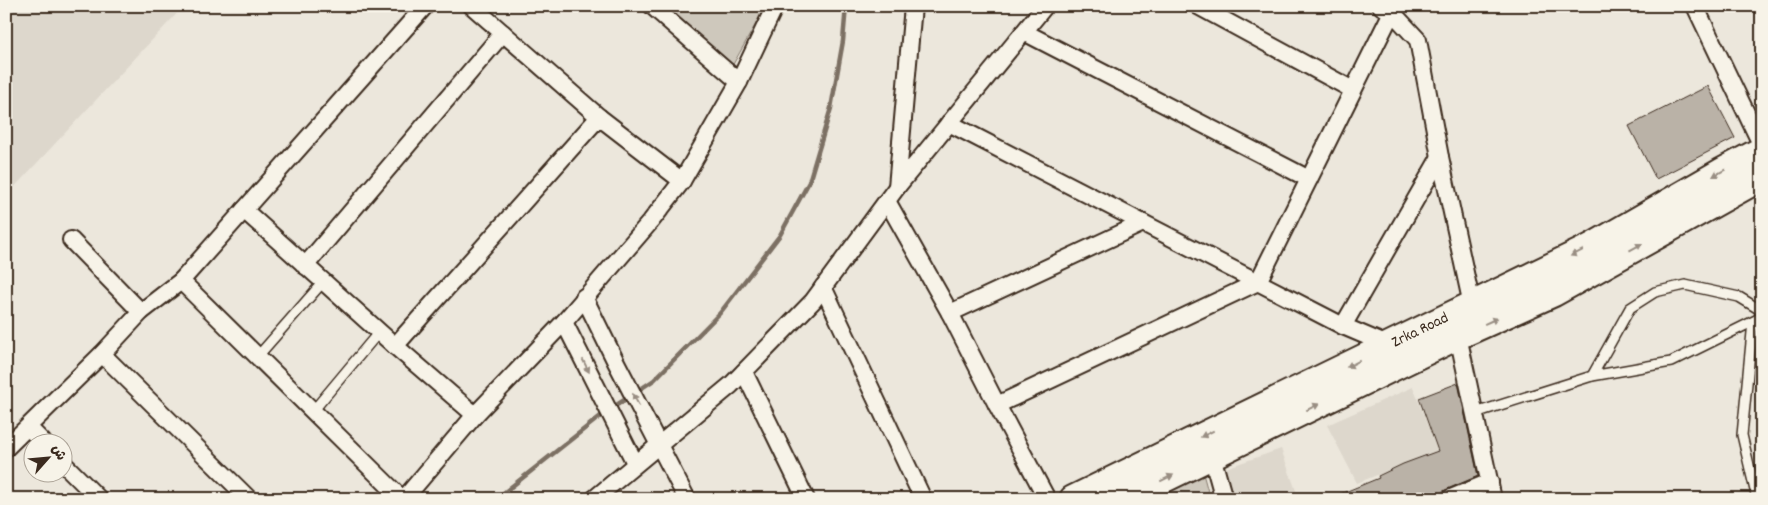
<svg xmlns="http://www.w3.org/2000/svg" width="1768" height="505" viewBox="0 0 1768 505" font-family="Dekko,'Playpen Sans Arabic',sans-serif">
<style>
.built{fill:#ddd7cc}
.green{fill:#cec8bc;stroke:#84796d}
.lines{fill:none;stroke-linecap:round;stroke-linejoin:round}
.stream{stroke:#7c7064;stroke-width:4.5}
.building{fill:#bab2a7;stroke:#3b2a1e}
.service-casing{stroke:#3b2a1e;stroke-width:12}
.minor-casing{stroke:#3b2a1e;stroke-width:20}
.primary-casing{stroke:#3b2a1e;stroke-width:30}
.service{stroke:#f7f3e8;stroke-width:9}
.minor{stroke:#f7f3e8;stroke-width:16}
.primary{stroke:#f7f3e8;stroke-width:26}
.oneway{fill:#998e83}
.labels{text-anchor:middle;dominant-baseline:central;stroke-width:4;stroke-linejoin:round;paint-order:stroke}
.street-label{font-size:16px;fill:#3b2a1e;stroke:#f7f3e8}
</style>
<rect width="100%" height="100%" fill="#ece7dc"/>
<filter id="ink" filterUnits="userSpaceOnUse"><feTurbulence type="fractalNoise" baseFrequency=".02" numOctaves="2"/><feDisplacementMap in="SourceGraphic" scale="10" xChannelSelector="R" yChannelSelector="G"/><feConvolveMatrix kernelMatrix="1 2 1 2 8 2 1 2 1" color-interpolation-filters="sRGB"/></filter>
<g filter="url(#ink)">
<g class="built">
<polygon points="6,6 184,6 6,196"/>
<polygon points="1413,387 1438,451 1357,483 1327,425"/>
<polygon points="1281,449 1299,499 1233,499 1223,469"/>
</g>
<g class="green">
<polygon points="683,6 766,6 731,68 675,16"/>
<polygon points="1202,470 1210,499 1155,499 1154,494"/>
</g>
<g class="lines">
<g class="stream">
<polyline points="639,390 654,380 720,313 780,235 809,182 831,108 843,41 846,6"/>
<polyline points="615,406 626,399"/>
<polyline points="496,499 602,415"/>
</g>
</g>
<g class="building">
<polygon points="1708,86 1735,138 1656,179 1629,126"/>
<polygon points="1458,383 1478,476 1445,490 1441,493 1439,499 1328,499 1379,478 1378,476 1403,464 1438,451 1419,398"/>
</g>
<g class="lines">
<g class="service-casing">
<g id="service">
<polyline points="1753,322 1742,435 1757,499"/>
<polyline points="258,356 323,282"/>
<polyline points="1592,376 1630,308 1655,292 1685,285 1739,297 1762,311"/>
<polyline points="313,411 379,332"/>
<polyline points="1475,413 1592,376 1671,362 1762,317"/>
</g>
</g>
<g class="minor-casing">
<g id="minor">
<polyline points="472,6 599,117 682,181"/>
<polyline points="652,6 739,82"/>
<polyline points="1198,6 1353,90"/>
<polyline points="1381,6 1392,12 1418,40 1440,157 1472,305"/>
<polyline points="1695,6 1762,146"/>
<polyline points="1024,32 1309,179"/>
<polyline points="949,123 1343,326 1390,346"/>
<polyline points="897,187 913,6"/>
<polyline points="887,201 950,313 997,405 1047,499"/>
<polyline points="244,210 395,346 475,415"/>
<polyline points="71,240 141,312"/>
<polyline points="305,266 503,33"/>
<polyline points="181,281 402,499"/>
<polyline points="823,287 923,499"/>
<polyline points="584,297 616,362 687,499"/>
<polyline points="950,313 1143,223"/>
<polyline points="564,322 635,463"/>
<polyline points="1343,326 1440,157"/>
<polyline points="1458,336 1493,499"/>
<polyline points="395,346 599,117"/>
<polyline points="102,354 249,499"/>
<polyline points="744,372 806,499"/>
<polyline points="997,405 1258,282 1392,12"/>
<polyline points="28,427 43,442"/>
<polyline points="6,448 102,354 141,312 181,281 425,6"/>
<polyline points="1212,456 1224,499"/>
<polyline points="62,462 99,499"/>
<polyline points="404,499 475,415 564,322 651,221 682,181 739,82 775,6"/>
<polyline points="594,499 731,385 813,301 897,187 1045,6"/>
<polyline points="1449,499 1490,482"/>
</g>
</g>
<g class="primary-casing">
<g id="primary">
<path id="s1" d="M 1073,499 L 1591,247 L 1721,172 L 1762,150"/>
<polyline points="1123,499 1458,336 1554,293 1762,177"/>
</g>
</g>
<use href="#service" class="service"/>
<use href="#minor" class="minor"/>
<use href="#primary" class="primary"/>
</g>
<defs><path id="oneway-solid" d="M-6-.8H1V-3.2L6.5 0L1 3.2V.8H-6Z" transform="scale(1.25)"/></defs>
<g class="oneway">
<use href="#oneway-solid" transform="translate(1719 173) rotate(151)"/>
<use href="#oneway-solid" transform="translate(1636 247) rotate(-29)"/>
<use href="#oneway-solid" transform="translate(1577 253) rotate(154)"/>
<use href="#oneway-solid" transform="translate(1491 321) rotate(-24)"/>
<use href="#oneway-solid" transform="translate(1353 364) rotate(154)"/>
<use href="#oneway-solid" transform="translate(586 366) rotate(63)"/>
<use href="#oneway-solid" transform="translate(636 400) rotate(-118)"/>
<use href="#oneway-solid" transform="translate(1313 407) rotate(-26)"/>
<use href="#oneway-solid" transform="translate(1207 434) rotate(154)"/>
<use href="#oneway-solid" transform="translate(1167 478) rotate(-26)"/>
</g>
</g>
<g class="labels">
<g class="street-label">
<text stroke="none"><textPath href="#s1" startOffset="386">Zrka Road</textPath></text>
</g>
</g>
<rect width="1768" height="505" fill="none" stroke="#f7f3e8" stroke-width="25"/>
<rect x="12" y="12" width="1743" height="480" fill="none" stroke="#3b2a1e" stroke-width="2" filter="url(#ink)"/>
<g transform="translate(48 458) rotate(63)"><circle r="24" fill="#f7f3e8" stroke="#aca397"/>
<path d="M0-4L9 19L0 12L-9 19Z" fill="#3b2a1e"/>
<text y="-8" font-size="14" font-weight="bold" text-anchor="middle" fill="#3b2a1e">ش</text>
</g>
</svg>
